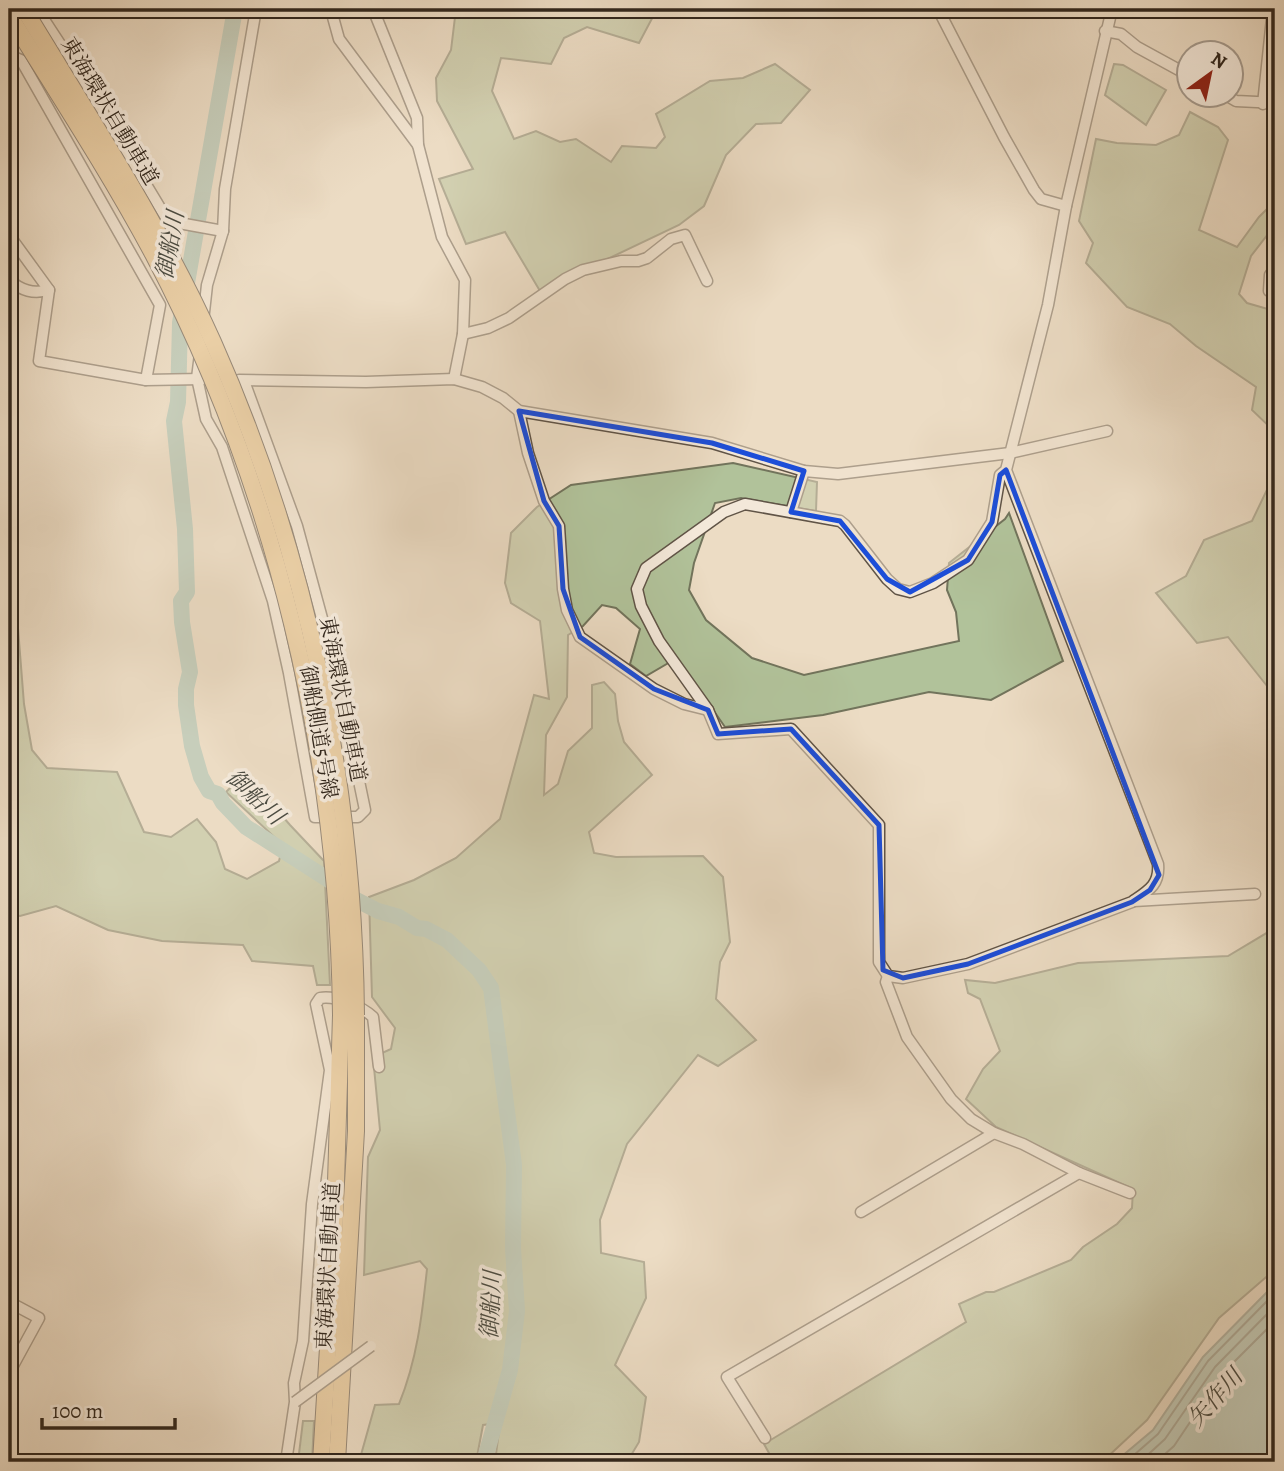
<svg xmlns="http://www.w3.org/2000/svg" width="1284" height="1471" viewBox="0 0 1284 1471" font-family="Alegreya,'Noto Serif JP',serif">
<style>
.green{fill:#b1c29a;stroke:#72745c;stroke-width:2}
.water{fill:#99bcb0;stroke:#708075;stroke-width:2}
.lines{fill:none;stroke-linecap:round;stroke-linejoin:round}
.shore{stroke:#667266;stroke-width:2}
.river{stroke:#99bcb0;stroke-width:16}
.minor-casing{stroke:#605447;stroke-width:13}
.highway-casing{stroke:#32271d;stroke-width:18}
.minor{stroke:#f3e8d9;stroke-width:10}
.highway{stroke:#e6be82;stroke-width:16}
.minor-bridge-casing{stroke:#605447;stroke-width:13;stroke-linecap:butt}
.highway-bridge-casing{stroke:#32271d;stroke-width:18;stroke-linecap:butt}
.minor-bridge{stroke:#f3e8d9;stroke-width:10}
.highway-bridge{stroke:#e6be82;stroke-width:16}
.marked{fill:none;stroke:#1d4ed8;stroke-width:5;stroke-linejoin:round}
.labels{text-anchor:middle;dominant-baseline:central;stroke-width:7;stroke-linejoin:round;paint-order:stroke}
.street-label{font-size:21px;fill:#32271d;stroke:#f3e8d9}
.water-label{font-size:23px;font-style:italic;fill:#4c4c42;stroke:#f3e8d9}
</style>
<rect width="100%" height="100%" fill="#ecdcc4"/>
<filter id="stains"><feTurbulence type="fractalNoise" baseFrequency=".00286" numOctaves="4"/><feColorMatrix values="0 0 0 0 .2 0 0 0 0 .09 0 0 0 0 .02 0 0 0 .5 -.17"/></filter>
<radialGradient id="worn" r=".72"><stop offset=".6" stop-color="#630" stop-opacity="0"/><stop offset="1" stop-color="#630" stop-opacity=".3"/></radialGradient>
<g class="green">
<polygon points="456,9 657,9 639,43 587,27 564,38 551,64 501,58 492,91 514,139 536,131 560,142 576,139 611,162 622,146 656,148 665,137 656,114 710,81 743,78 775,64 810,90 781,123 756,124 726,155 704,206 679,225 540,291 505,232 466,244 439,179 473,169 437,101 436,78 451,50"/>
<polygon points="1114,64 1123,65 1166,90 1146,125 1105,95"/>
<polygon points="1190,112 1218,127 1228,140 1199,230 1237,247 1259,217 1275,201 1275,225 1251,256 1239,294 1247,303 1271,310 1275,307 1275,432 1252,410 1256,387 1196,346 1170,324 1127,307 1086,263 1093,243 1079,221 1096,139 1117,143 1156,145 1179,135"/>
<path d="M 733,463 L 817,482 L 816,511 L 741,498 L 715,503 L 694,563 L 689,590 L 706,620 L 752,658 L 804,675 L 959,641 L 956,612 L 947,590 L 949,563 L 1005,519 L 1009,513 L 1063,661 L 991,700 L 929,692 L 823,715 L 725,727 L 677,658 L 646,676 L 630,664 L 640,629 L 616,608 L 602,605 L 583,626 L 568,635 L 567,697 L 546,735 L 544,795 L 558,784 L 568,751 L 592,728 L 592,685 L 604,682 L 615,694 L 618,721 L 624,742 L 652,775 L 589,832 L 594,853 L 616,857 L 703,856 L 723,877 L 730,942 L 720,962 L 716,999 L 756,1040 L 718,1066 L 698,1055 L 627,1144 L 600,1220 L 601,1253 L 644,1262 L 646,1298 L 615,1365 L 646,1397 L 639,1442 L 627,1462 L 495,1462 L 500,1423 L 483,1425 L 476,1462 L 359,1462 L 375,1405 L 399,1404 C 417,1360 422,1316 427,1269 L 420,1261 L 364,1275 L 368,1157 L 380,1130 L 373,1057 L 391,1049 L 395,1028 L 372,997 L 369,897 L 414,880 L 456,858 L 500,819 L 534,695 L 549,699 L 540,621 L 511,603 L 505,583 L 511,533 L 537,507 L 571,485 Z"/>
<polygon points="1275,473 1275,696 1228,637 1197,643 1156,593 1186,576 1204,540 1252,521"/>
<polygon points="9,558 13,565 24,704 32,750 47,768 117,772 144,832 171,837 197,819 216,842 225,869 247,879 279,861 283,845 226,792 245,773 290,825 324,861 330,985 317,985 313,966 252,961 243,945 162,941 108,930 56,906 20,916 9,914"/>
<polygon points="1275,928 1275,1257 1272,1272 1219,1318 1147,1420 1102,1462 774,1462 764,1444 966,1322 959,1304 986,1292 994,1292 1071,1260 1083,1247 1117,1224 1132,1208 1133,1189 996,1127 966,1099 983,1069 1000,1051 980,999 968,993 965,980 995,983 1078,963 1228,956"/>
<polygon points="303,1421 314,1421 312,1462 298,1462"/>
</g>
<polygon class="water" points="1275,1280 1275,1453 1263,1462 1115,1462 1153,1430 1203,1357 1274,1285"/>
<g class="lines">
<g class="shore">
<polyline points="1126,1462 1158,1434 1208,1361 1275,1293"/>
<polyline points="1140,1462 1165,1439 1215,1367 1275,1306"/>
<polyline points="1156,1462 1174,1446 1223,1373 1275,1321"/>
</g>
<polyline class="river" points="235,9 180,323 178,402 174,421 185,529 187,592 181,601 182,622 190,672 186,689 186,705 192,746 201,777 209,791 218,794 223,803 246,827 332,882 341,892 378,911 399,917 417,928 426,929 447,940 479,970 491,988 514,1165 513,1248 517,1311 510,1370 484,1462"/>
<g class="minor-casing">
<g id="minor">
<polyline points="15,9 43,18 79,73 168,221 223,231"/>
<polyline points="373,9 417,118 418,145 442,237 465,280 463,334 454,379"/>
<polyline points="938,9 1004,137 1034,190 1041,199 1066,206"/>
<polyline points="331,10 339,39 418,145"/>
<polyline points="1105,31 1121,34 1137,47 1190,76"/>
<polyline points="9,53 12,21"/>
<polyline points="9,55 21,60 160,305 146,380"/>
<polyline points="1224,94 1236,101 1275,103"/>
<polyline points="1263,104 1273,9"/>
<polyline points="9,235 49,290 39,361 146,380 202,379"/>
<path d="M 9,280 C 22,291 33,294 49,290"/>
<polyline points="1269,291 1270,275 1275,268"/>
<polyline points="203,321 207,285 223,231 225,189 256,9"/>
<polyline points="463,334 488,328 509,318 565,279 583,270 621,261 638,261 647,258 671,239 685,235 707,281"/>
<polyline points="200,354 197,378 206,419 222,447 273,601 289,673 315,817 358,817 365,810 336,670 297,526 244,381"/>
<polyline points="239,380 366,382 454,379 482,387 503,398 519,411 712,443 804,471 838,474 1010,453 1107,431"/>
<polyline points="519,411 528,453 544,501 559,526 563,589 567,610 580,637 654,689 684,704 708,710"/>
<path d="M 1006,470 L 1000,475 L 992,522 L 968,560 L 933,583 L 910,592 L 898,589 L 887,579 L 845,525 L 840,521 L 745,504 L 724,512 L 646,568 L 637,589 L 641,606 L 659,641 L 708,710 L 718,734 L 791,729 L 879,825 L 879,962 L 888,976 L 903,978 L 968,964 L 1132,902 C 1148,891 1160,885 1158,864 L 1006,470 L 1048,305 L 1066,206 L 1112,9"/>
<polyline points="791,512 804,471"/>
<polyline points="1134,901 1255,894"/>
<polyline points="888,976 886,982 907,1037 951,1099 971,1119 994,1133 1023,1144 1079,1173 1130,1193"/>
<polyline points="861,1212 994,1133"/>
<polyline points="9,1302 39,1318 9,1373"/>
<polyline points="765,1438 727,1377 1079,1173"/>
<polyline points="9,1459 15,1462"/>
<path d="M 286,1462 L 295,1402 L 294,1383 L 303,1341 L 312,1204 L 330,1070 L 316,1004 L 320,998 C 335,995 361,1006 373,1017 L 379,1067"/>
</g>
</g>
<g class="highway-casing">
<g id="highway">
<polyline points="321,1462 334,1250 341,1015"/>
<polyline points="337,1462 356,1131 356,1015"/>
</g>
</g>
<use href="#minor" class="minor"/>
<use href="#highway" class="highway"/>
<g class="minor-bridge-casing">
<polyline id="minor-bridge" points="295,1402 371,1346"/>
</g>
<g class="highway-bridge-casing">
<g id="highway-bridge">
<path d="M 24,9 C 90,118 161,226 213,342 C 307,552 354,785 356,1015"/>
<path d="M 9,15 C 58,94 109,172 153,254 C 276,487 338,752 341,1015"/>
</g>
</g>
<use href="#minor-bridge" class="minor-bridge"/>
<use href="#highway-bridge" class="highway-bridge"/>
</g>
<path d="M0 0H1284V1471H0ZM 519,411 L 712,443 L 804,471 L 791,512 L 840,521 L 887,579 L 910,592 L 968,560 L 992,522 L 1000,475 L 1006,470 L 1159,875 L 1150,890 L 1132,902 L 968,964 L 903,978 L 883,970 L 879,825 L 791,729 L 718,734 L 708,710 L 654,689 L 580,637 L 563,589 L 559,526 L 544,501 Z" fill="#ecdcc4" fill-opacity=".55" fill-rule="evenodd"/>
<path class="marked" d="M 519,411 L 712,443 L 804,471 L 791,512 L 840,521 L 887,579 L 910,592 L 968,560 L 992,522 L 1000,475 L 1006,470 L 1159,875 L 1150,890 L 1132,902 L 968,964 L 903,978 L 883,970 L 879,825 L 791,729 L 718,734 L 708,710 L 654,689 L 580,637 L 563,589 L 559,526 L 544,501 Z"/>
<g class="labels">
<g class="street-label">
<text transform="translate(110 111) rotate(59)">東海環状自動車道</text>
<text transform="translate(343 699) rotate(79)">東海環状自動車道</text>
<text transform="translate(319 732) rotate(80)">御船側道5号線</text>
<text transform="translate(328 1266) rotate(-87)">東海環状自動車道</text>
</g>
<g class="water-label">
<text transform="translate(170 245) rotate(-80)">御船川</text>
<text transform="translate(255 797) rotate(43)">御船川</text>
<text transform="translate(491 1305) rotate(-87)">御船川</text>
<text transform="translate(1215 1398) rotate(-48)">矢作川</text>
</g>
</g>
<rect width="1284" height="1471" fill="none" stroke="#ecdcc4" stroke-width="35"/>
<rect x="10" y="10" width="1263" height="1450" fill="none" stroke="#32271d" stroke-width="3.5"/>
<rect x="18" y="18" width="1249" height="1436" fill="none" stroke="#32271d" stroke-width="2"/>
<g transform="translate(1210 74) rotate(33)"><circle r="33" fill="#f3e8d9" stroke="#a69b8e" stroke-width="2"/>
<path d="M0-5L12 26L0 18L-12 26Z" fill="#8f2418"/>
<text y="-10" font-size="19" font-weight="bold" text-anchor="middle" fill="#32271d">N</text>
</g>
<path d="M42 1418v10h133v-10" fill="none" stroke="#32271d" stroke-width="3.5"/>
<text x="52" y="1418" font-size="21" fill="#32271d" stroke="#f3e8d9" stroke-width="5" paint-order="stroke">100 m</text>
<rect width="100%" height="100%" filter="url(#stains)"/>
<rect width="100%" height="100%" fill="url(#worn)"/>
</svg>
